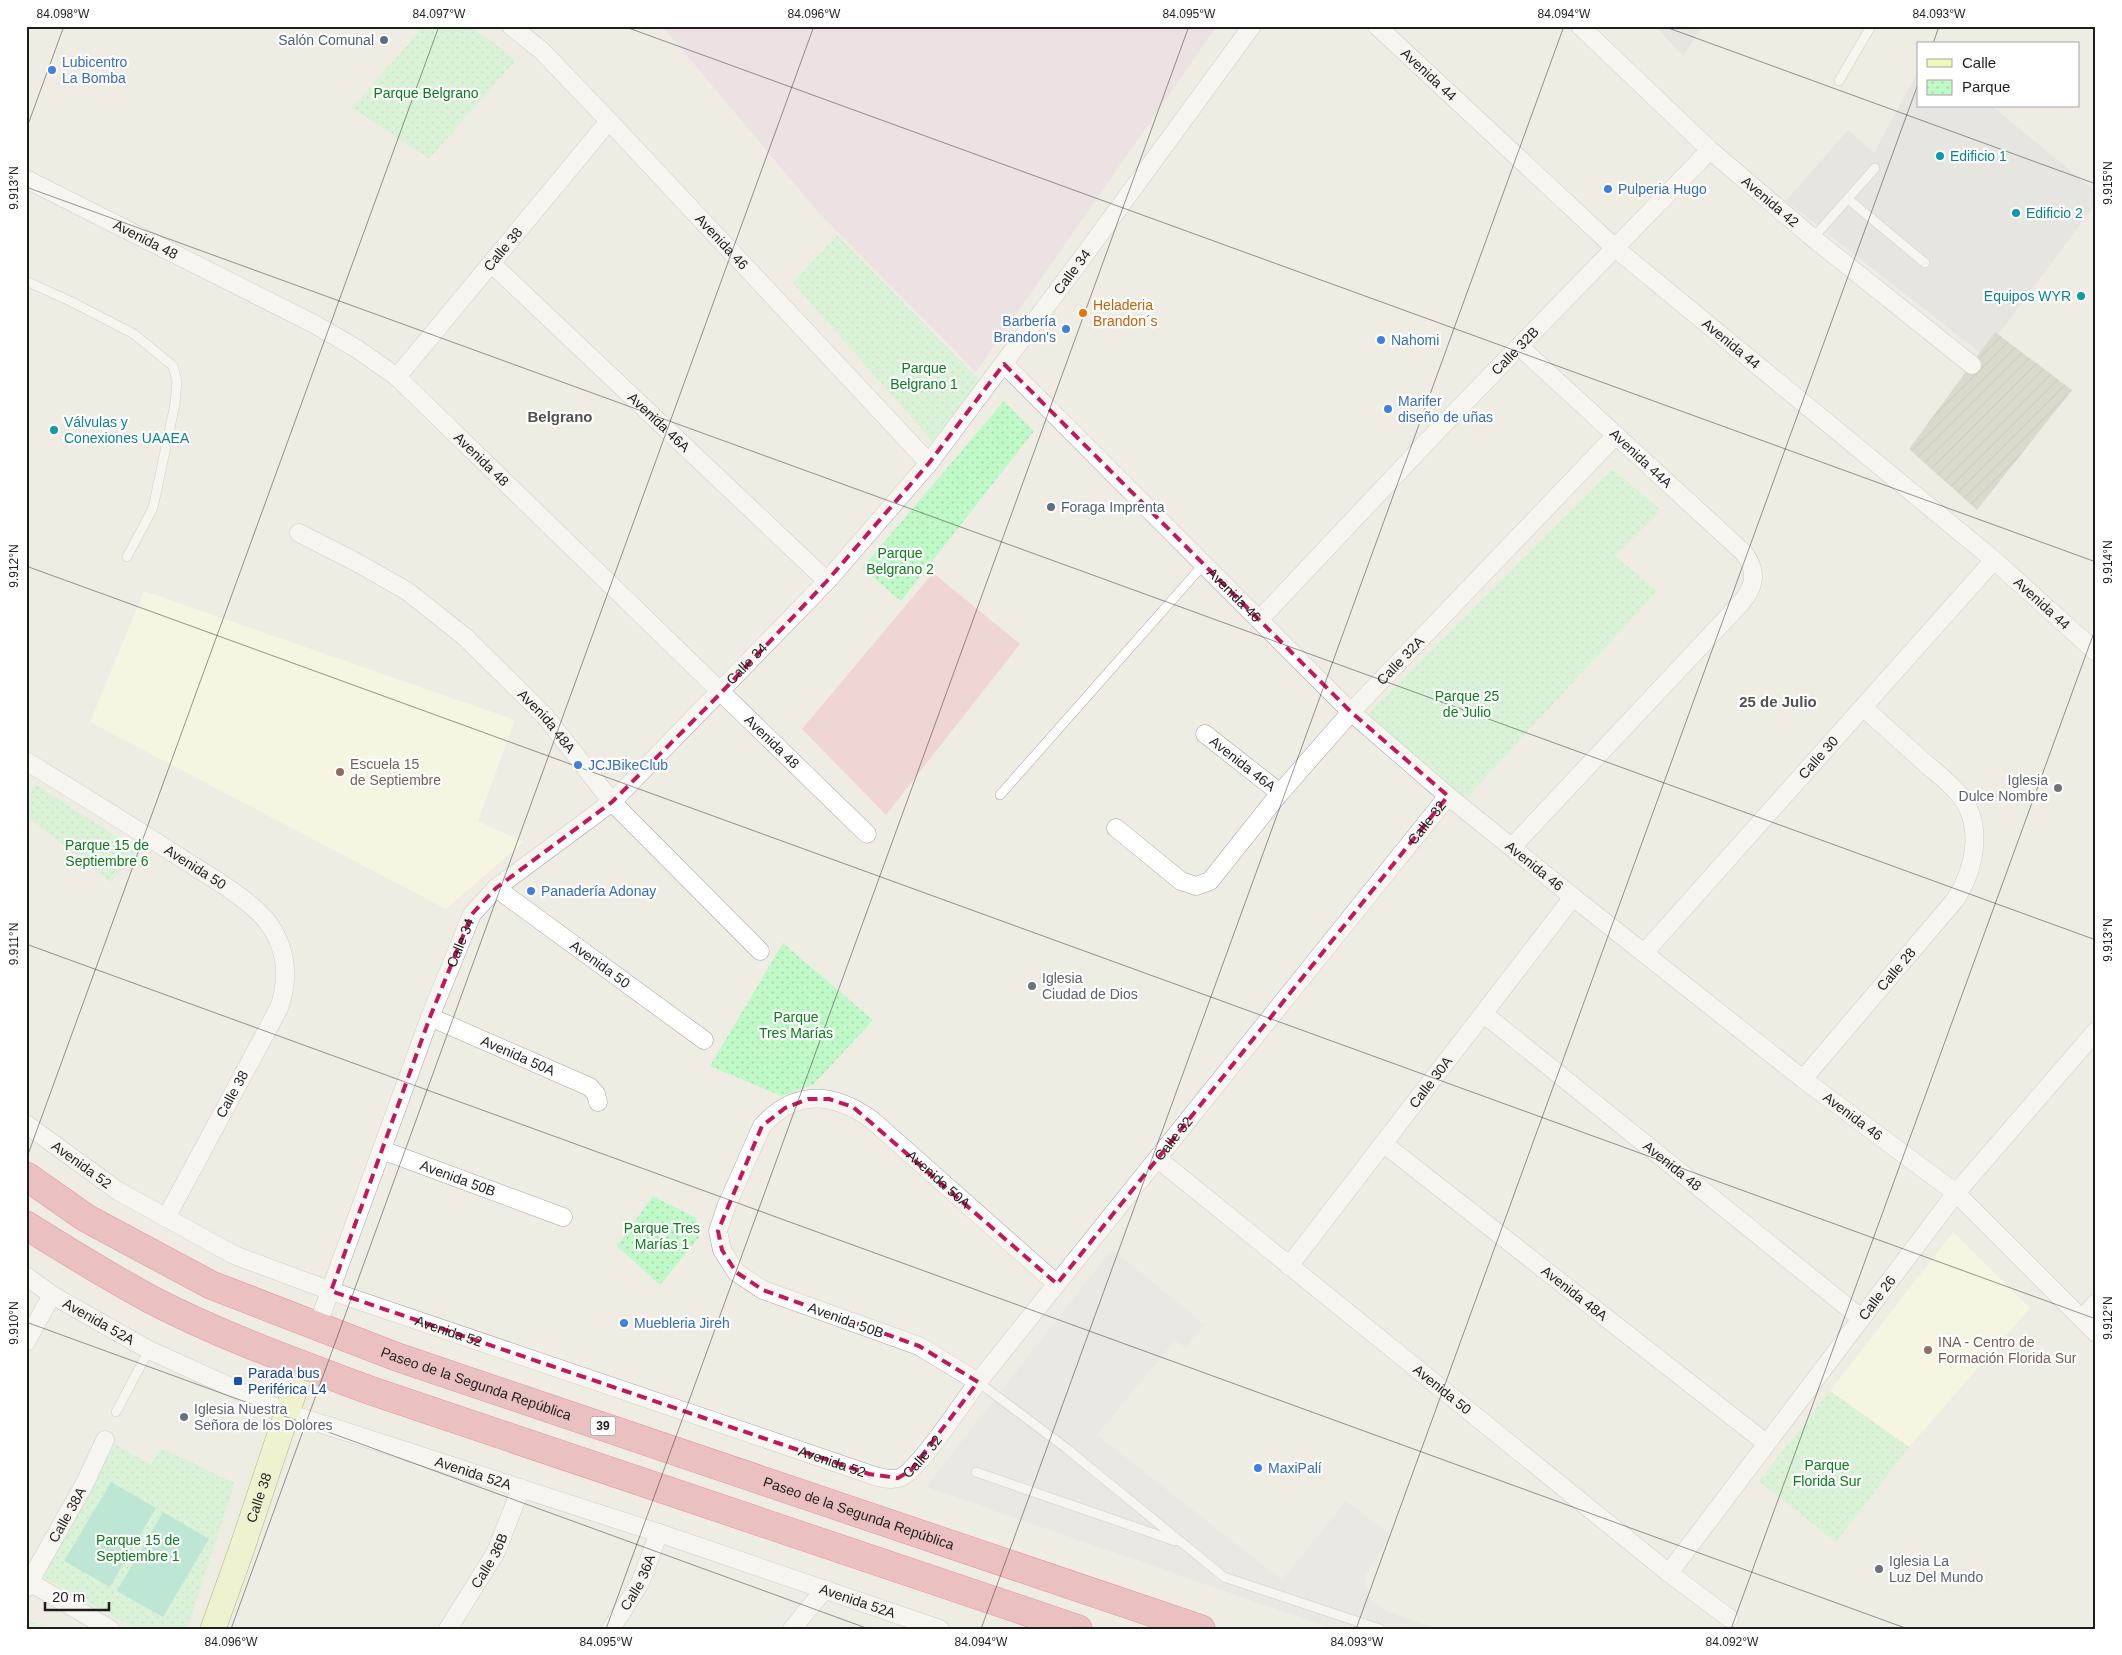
<svg xmlns="http://www.w3.org/2000/svg" width="2122" height="1655" viewBox="0 0 2122 1655" font-family="Arial,sans-serif">
<style>
.residential{fill:#dcdbdb}
.commercial{fill:#f0d6d3}
.industrial{fill:#e8d6e3}
.education{fill:#fdffdd}
.construction{fill:url(#construction-furrows)}
.park{fill:url(#park-dots)}
.pitch{fill:#81dec0}
.parking{fill:#e2e2e2}
.lines{fill:none;stroke-linecap:round;stroke-linejoin:round}
.lane-casing{stroke:#a5a5a5;stroke-width:10}
.street-casing{stroke:#a5a5a5;stroke-width:19}
.secondary-casing{stroke:#627505;stroke-width:26}
.highway-casing{stroke:#da2457;stroke-width:29}
.lane{stroke:#fff;stroke-width:9}
.street{stroke:#fff;stroke-width:18}
.secondary{stroke:#f2f9b7;stroke-width:25}
.highway{stroke:#e68b96;stroke-width:28}
.marked{fill:none;stroke:#c2185b;stroke-width:4;stroke-dasharray:10 6;stroke-linejoin:round}
.ticks{fill:none;stroke:#1e1e1e;stroke-width:1;stroke-opacity:0.45}
.service-dot{fill:#5c6f8a;stroke:#fff;stroke-width:2}
.shop-dot{fill:#3f7fe0;stroke:#fff;stroke-width:2}
.culture-dot{fill:#0f9aa8;stroke:#fff;stroke-width:2}
.food-dot{fill:#e8710a;stroke:#fff;stroke-width:2}
.education-dot{fill:#8d6e63;stroke:#fff;stroke-width:2}
.worship-dot{fill:#6b7280;stroke:#fff;stroke-width:2}
.transit-dot{fill:#1a4fb4;stroke:#fff;stroke-width:2}
.labels{text-anchor:middle;dominant-baseline:central;stroke-width:4.5;stroke-linejoin:round;paint-order:stroke}
.shield{fill:#fff;stroke:#626262;stroke-width:1}
.shield-label{font-size:12px;font-weight:bold;fill:#1e1e1e}
.service-label{font-size:14px;fill:#4e5e75;stroke:#fff;text-anchor:end}
.shop-label{font-size:14px;fill:#366cbe;stroke:#fff;text-anchor:start}
.street-label{font-size:14px;fill:#1e1e1e;stroke:#fff}
.park-label{font-size:14px;fill:#0b7c1c;stroke:#fff}
.culture-label{font-size:14px;fill:#0d838f;stroke:#fff;text-anchor:start}
.food-label{font-size:14px;fill:#c56008;stroke:#fff;text-anchor:start}
.education-label{font-size:14px;fill:#785e54;stroke:#fff;text-anchor:start}
.worship-label{font-size:14px;fill:#5b616d;stroke:#fff;text-anchor:start}
.transit-label{font-size:14px;fill:#164399;stroke:#fff;text-anchor:start}
.neighbourhood-label{font-size:15px;font-weight:bold;fill:#515151;stroke:#fff}
.neatline{fill:none;stroke:#1e1e1e;stroke-width:2}
.ticks-label{font-size:12px;text-anchor:middle;fill:#1e1e1e}
</style>
<defs>
<pattern id="construction-furrows" width="10" height="10" patternUnits="userSpaceOnUse" patternTransform="scale(1.25)"><rect width="10" height="10" fill="#c2c3af"/><path d="M-1 1l2-2M0 10L10 0M9 11l2-2" fill="none" stroke="#a6a796"/></pattern>
<pattern id="park-dots" width="8" height="8" patternUnits="userSpaceOnUse" patternTransform="scale(1.25)"><rect width="8" height="8" fill="#c0f9c8"/><path d="M2 2h.1M6 6h.1" fill="none" stroke="#a5d5ab" stroke-width="1.8" stroke-linecap="round"/></pattern>
</defs>
<rect width="100%" height="100%" fill="#efece4"/>
<g class="residential">
<polygon points="1655,26 1703,26 1683,56"/>
<polygon points="1918,71 1918,106 1992,106 2096,192 2096,203 1983,355 1786,201 1848,130 1874,153"/>
</g>
<polygon class="commercial" points="933,573 1020,644 886,815 802,729"/>
<polygon class="industrial" points="662,26 1217,26 976,372 818,212"/>
<g class="education">
<polygon points="144,591 515,720 478,821 523,842 446,909 90,722"/>
<polygon points="1953,1232 2030,1308 1909,1447 1830,1391"/>
</g>
<polygon class="construction" points="1995,332 2072,390 1977,510 1909,449"/>
<g class="park">
<polygon points="424,26 471,26 516,60 429,159 352,108"/>
<polygon points="837,235 983,384 933,442 793,283"/>
<polygon points="1004,401 1034,431 901,601 862,568"/>
<polygon points="1612,469 1661,510 1615,556 1657,591 1463,802 1366,716"/>
<polygon points="36,785 138,850 111,882 26,816 26,797"/>
<polygon points="783,943 873,1020 814,1084 781,1096 710,1066"/>
<polygon points="653,1196 696,1218 699,1237 660,1285 617,1246"/>
<polygon points="1830,1391 1909,1447 1836,1542 1759,1481"/>
<polygon points="115,1444 151,1465 161,1448 235,1483 187,1629 136,1629 40,1575"/>
<polygon points="28,1622 39,1624 47,1629 26,1629"/>
</g>
<g class="pitch">
<polygon points="111,1482 156,1508 110,1587 64,1561"/>
<polygon points="163,1512 209,1539 163,1617 117,1591"/>
</g>
<polygon class="parking" points="1112,1249 1205,1325 1185,1348 1175,1340 1097,1435 1282,1580 1346,1501 1392,1536 1366,1571 1364,1582 1371,1600 1384,1610 1439,1629 1333,1629 926,1487"/>
<g class="lines">
<g class="lane-casing">
<g id="lane">
<polyline points="1839,81 1871,26"/>
<polyline points="1848,199 1925,263"/>
<polyline points="1813,238 1875,168"/>
<polyline points="26,281 72,302 134,334 173,366 177,381 175,404 153,508 127,557"/>
<polyline points="1000,795 1204,564"/>
<polyline points="978,1382 1066,1448 1224,1577 1380,1629"/>
<polyline points="116,1412 149,1350"/>
<polyline points="976,1472 1175,1541"/>
</g>
</g>
<g class="street-casing">
<g id="street">
<path id="s1" d="M 511,26 L 542,51 L 609,121 L 929,463"/>
<path id="s2" d="M 1377,26 L 1615,248 L 1994,560 L 2096,652"/>
<path id="s3" d="M 1580,26 L 1710,150 L 1813,238 L 1972,365"/>
<path id="s4" d="M 26,179 L 316,325 L 357,349 L 397,377 L 867,834"/>
<path id="s5" d="M 492,264 L 827,581"/>
<path id="s6" d="M 1004,364 L 1351,712 L 1448,796 L 1573,897 L 1803,1079 L 1956,1193 L 2096,1333"/>
<path id="s7" d="M 397,377 L 609,121"/>
<path id="s8" d="M 299,533 L 356,562 L 407,591 L 465,637 L 545,716 L 612,802 L 760,951"/>
<path id="s9" d="M 1260,619 L 1438,430 L 1710,150"/>
<path id="s10" d="M 1205,734 L 1280,793"/>
<path id="s11" d="M 26,761 C 78,793 130,825 181,858 C 206,874 253,901 269,924 C 287,950 289,979 279,1008 L 166,1218"/>
<path id="s12" d="M 1116,828 L 1181,881 L 1196,886 L 1210,881 L 1280,793 L 1351,712 L 1616,435"/>
<path d="M 1512,847 L 1740,604 C 1755,587 1758,572 1744,553 L 1520,347"/>
<path id="s13" d="M 496,888 L 704,1040"/>
<path id="s14" d="M 1644,953 L 1994,560"/>
<path id="s15" d="M 1484,1014 L 1861,1318"/>
<path id="s16" d="M 430,1017 L 590,1087 L 596,1094 L 598,1102"/>
<path id="s17" d="M 1803,1079 L 1955,900 C 1975,869 1985,824 1958,793 C 1948,781 1935,772 1924,762 C 1904,744 1884,726 1864,708"/>
<path id="s18" d="M 26,1124 L 118,1191 L 234,1255 L 331,1291 L 869,1474 C 878,1477 889,1481 899,1478 C 918,1472 964,1400 978,1382 L 1448,796"/>
<path id="s19" d="M 1384,1144 L 1766,1443"/>
<path id="s20" d="M 382,1150 L 563,1217"/>
<path id="s21" d="M 1158,1159 L 1669,1573 L 1729,1618"/>
<path id="s22" d="M 1289,1266 L 1573,897"/>
<path id="s23" d="M 26,1276 L 52,1295 L 149,1350 L 288,1413 L 659,1533 L 940,1629"/>
<polyline points="2083,1318 2096,1303"/>
<path id="s24" d="M 317,1327 L 430,1017 L 472,914 L 496,888 L 612,802 L 827,581 L 929,463 L 1080,261 L 1252,26"/>
<polyline points="26,1342 52,1295"/>
<path id="s25" d="M 978,1382 L 919,1346 L 763,1290 L 736,1272 L 722,1250 L 718,1231 L 726,1207 L 762,1126 C 796,1088 834,1093 872,1120 L 1057,1284"/>
<path id="s26" d="M 1669,1573 L 1956,1193 L 2096,1031"/>
<polyline points="26,1580 110,1629"/>
<path id="s27" d="M 26,1588 L 85,1483 L 105,1440"/>
<path id="s28" d="M 448,1629 L 496,1552 L 521,1488"/>
<path id="s29" d="M 611,1629 L 640,1583 L 659,1533"/>
<polyline points="792,1629 825,1589"/>
</g>
</g>
<g class="secondary-casing">
<g id="secondary">
<path id="s30" d="M 213,1629 L 241,1551 L 303,1365"/>
</g>
</g>
<g class="highway-casing">
<g id="highway">
<path id="s31" d="M 26,1176 L 86,1218 L 211,1285 L 397,1357 L 1201,1629"/>
<path d="M 26,1225 C 67,1251 108,1276 150,1299 C 221,1336 297,1363 372,1391 L 1078,1629"/>
</g>
</g>
<use href="#lane" class="lane"/>
<use href="#street" class="street"/>
<use href="#secondary" class="secondary"/>
<use href="#highway" class="highway"/>
</g>
<path d="M0 0H2122V1655H0ZM 1004,364 L 1351,712 L 1448,796 L 1057,1284 L 853,1107 L 829,1099 L 808,1099 L 785,1108 L 762,1126 L 718,1231 L 722,1250 L 736,1272 L 763,1290 L 919,1346 L 978,1382 L 911,1470 L 898,1478 L 869,1474 L 331,1291 L 430,1017 L 472,914 L 496,888 L 612,802 L 721,693 L 827,581 L 929,463 Z" fill="#efece4" fill-opacity=".55" fill-rule="evenodd"/>
<path class="marked" d="M 1004,364 L 1351,712 L 1448,796 L 1057,1284 L 853,1107 L 829,1099 L 808,1099 L 785,1108 L 762,1126 L 718,1231 L 722,1250 L 736,1272 L 763,1290 L 919,1346 L 978,1382 L 911,1470 L 898,1478 L 869,1474 L 331,1291 L 430,1017 L 472,914 L 496,888 L 612,802 L 721,693 L 827,581 L 929,463 Z"/>
<path class="ticks" d="M 623,26 L 2096,562M 1663,26 L 2096,184M 1933,44 L 1939,26M 26,130 L 64,26M 26,187 L 2096,940M 26,566 L 2096,1319M 26,944 L 1908,1629M 26,1160 L 439,26M 26,1322 L 869,1629M 231,1629 L 814,26M 606,1629 L 1189,26M 981,1629 L 1564,26M 1356,1629 L 1918,84M 1731,1629 L 2096,627"/>
<g class="service-dot">
<circle cx="384" cy="40" r="5"/>
<circle cx="1051" cy="507" r="5"/>
</g>
<g class="shop-dot">
<circle cx="52" cy="70" r="5"/>
<circle cx="1608" cy="189" r="5"/>
<circle cx="1066" cy="329" r="5"/>
<circle cx="1381" cy="340" r="5"/>
<circle cx="1388" cy="409" r="5"/>
<circle cx="578" cy="765" r="5"/>
<circle cx="531" cy="891" r="5"/>
<circle cx="624" cy="1323" r="5"/>
<circle cx="1258" cy="1468" r="5"/>
</g>
<g class="culture-dot">
<circle cx="1940" cy="156" r="5"/>
<circle cx="2016" cy="213" r="5"/>
<circle cx="2081" cy="296" r="5"/>
<circle cx="54" cy="430" r="5"/>
</g>
<circle class="food-dot" cx="1083" cy="313" r="5"/>
<g class="education-dot">
<circle cx="340" cy="772" r="5"/>
<circle cx="1928" cy="1350" r="5"/>
</g>
<g class="worship-dot">
<circle cx="2058" cy="788" r="5"/>
<circle cx="1032" cy="986" r="5"/>
<circle cx="184" cy="1417" r="5"/>
<circle cx="1879" cy="1569" r="5"/>
</g>
<rect class="transit-dot" x="233" y="1376" width="10" height="10" rx="2.5"/>
<g class="labels">
<rect class="shield" x="590.5" y="1416.5" width="25" height="19" rx="4"/>
<g class="shield-label">
<text x="603" y="1426">39</text>
</g>
<g class="service-label">
<text x="374" y="40">Salón Comunal</text>
<text x="1061" y="507" text-anchor="start">Foraga Imprenta</text>
</g>
<g class="shop-label">
<text x="62" y="62">Lubicentro<tspan x="62" dy="16">La Bomba</tspan></text>
<text x="1618" y="189">Pulperia Hugo</text>
<text x="1056" y="321" text-anchor="end">Barbería<tspan x="1056" dy="16">Brandon's</tspan></text>
<text x="1391" y="340">Nahomi</text>
<text x="1398" y="401">Marifer<tspan x="1398" dy="16">diseño de uñas</tspan></text>
<text x="588" y="765">JCJBikeClub</text>
<text x="541" y="891">Panadería Adonay</text>
<text x="634" y="1323">Muebleria Jireh</text>
<text x="1268" y="1468">MaxiPalí</text>
</g>
<g class="street-label">
<text stroke="none"><textPath href="#s2" startOffset="71">Avenida 44</textPath></text>
<text stroke="none"><textPath href="#s3" startOffset="259">Avenida 42</textPath></text>
<text stroke="none"><textPath href="#s4" startOffset="134">Avenida 48</textPath></text>
<text stroke="none"><textPath href="#s1" startOffset="302">Avenida 46</textPath></text>
<text stroke="none"><textPath href="#s7" startOffset="166">Calle 38</textPath></text>
<text stroke="none"><textPath href="#s24" startOffset="1324">Calle 34</textPath></text>
<text stroke="none"><textPath href="#s2" startOffset="476">Avenida 44</textPath></text>
<text stroke="none"><textPath href="#s9" startOffset="370">Calle 32B</textPath></text>
<text stroke="none"><textPath href="#s5" startOffset="230">Avenida 46A</textPath></text>
<text transform="translate(1641 458) rotate(43)">Avenida 44A</text>
<text stroke="none"><textPath href="#s4" startOffset="539">Avenida 48</textPath></text>
<text stroke="none"><textPath href="#s6" startOffset="326">Avenida 46</textPath></text>
<text stroke="none"><textPath href="#s2" startOffset="881">Avenida 44</textPath></text>
<text stroke="none"><textPath href="#s12" startOffset="406">Calle 32A</textPath></text>
<text stroke="none"><textPath href="#s24" startOffset="814">Calle 34</textPath></text>
<text stroke="none"><textPath href="#s8" startOffset="314">Avenida 48A</textPath></text>
<text stroke="none"><textPath href="#s4" startOffset="944">Avenida 48</textPath></text>
<text stroke="none"><textPath href="#s14" startOffset="262">Calle 30</textPath></text>
<text stroke="none"><textPath href="#s10" startOffset="48">Avenida 46A</textPath></text>
<text stroke="none"><textPath href="#s18" startOffset="1791">Calle 32</textPath></text>
<text stroke="none"><textPath href="#s6" startOffset="731">Avenida 46</textPath></text>
<text stroke="none"><textPath href="#s11" startOffset="200">Avenida 50</textPath></text>
<text stroke="none"><textPath href="#s24" startOffset="410">Calle 34</textPath></text>
<text stroke="none"><textPath href="#s13" startOffset="129">Avenida 50</textPath></text>
<text stroke="none"><textPath href="#s17" startOffset="144">Calle 28</textPath></text>
<text stroke="none"><textPath href="#s16" startOffset="96">Avenida 50A</textPath></text>
<text stroke="none"><textPath href="#s22" startOffset="232">Calle 30A</textPath></text>
<text transform="translate(232 1094) rotate(-61)">Calle 38</text>
<text stroke="none"><textPath href="#s6" startOffset="1136">Avenida 46</textPath></text>
<text stroke="none"><textPath href="#s18" startOffset="1386">Calle 32</textPath></text>
<text stroke="none"><textPath href="#s18" startOffset="69">Avenida 52</textPath></text>
<text stroke="none"><textPath href="#s15" startOffset="242">Avenida 48</textPath></text>
<text stroke="none"><textPath href="#s20" startOffset="81">Avenida 50B</textPath></text>
<text stroke="none"><textPath href="#s25" startOffset="639">Avenida 50A</textPath></text>
<text stroke="none"><textPath href="#s19" startOffset="242">Avenida 48A</textPath></text>
<text stroke="none"><textPath href="#s26" startOffset="345">Calle 26</textPath></text>
<text transform="translate(846 1320) rotate(20)">Avenida 50B</text>
<text stroke="none"><textPath href="#s23" startOffset="86">Avenida 52A</textPath></text>
<text stroke="none"><textPath href="#s18" startOffset="474">Avenida 52</textPath></text>
<text stroke="none"><textPath href="#s31" startOffset="498">Paseo de la Segunda República</textPath></text>
<text stroke="none"><textPath href="#s21" startOffset="366">Avenida 50</textPath></text>
<text stroke="none"><textPath href="#s18" startOffset="981">Calle 32</textPath></text>
<text stroke="none"><textPath href="#s18" startOffset="879">Avenida 52</textPath></text>
<text stroke="none"><textPath href="#s23" startOffset="491">Avenida 52A</textPath></text>
<text stroke="none"><textPath href="#s30" startOffset="139">Calle 38</textPath></text>
<text stroke="none"><textPath href="#s31" startOffset="902">Paseo de la Segunda República</textPath></text>
<text stroke="none"><textPath href="#s27" startOffset="84">Calle 38A</textPath></text>
<text stroke="none"><textPath href="#s28" startOffset="80">Calle 36B</textPath></text>
<text stroke="none"><textPath href="#s29" startOffset="54">Calle 36A</textPath></text>
<text stroke="none"><textPath href="#s23" startOffset="896">Avenida 52A</textPath></text>
</g>
<g class="park-label">
<text x="426" y="93">Parque Belgrano</text>
<text x="924" y="368">Parque<tspan x="924" dy="16">Belgrano 1</tspan></text>
<text x="900" y="553">Parque<tspan x="900" dy="16">Belgrano 2</tspan></text>
<text x="1467" y="696">Parque 25<tspan x="1467" dy="16">de Julio</tspan></text>
<text x="107" y="845">Parque 15 de<tspan x="107" dy="16">Septiembre 6</tspan></text>
<text x="796" y="1017">Parque<tspan x="796" dy="16">Tres Marías</tspan></text>
<text x="662" y="1228">Parque Tres<tspan x="662" dy="16">Marías 1</tspan></text>
<text x="1827" y="1465">Parque<tspan x="1827" dy="16">Florida Sur</tspan></text>
<text x="138" y="1540">Parque 15 de<tspan x="138" dy="16">Septiembre 1</tspan></text>
</g>
<g class="culture-label">
<text x="1950" y="156">Edificio 1</text>
<text x="2026" y="213">Edificio 2</text>
<text x="2071" y="296" text-anchor="end">Equipos WYR</text>
<text x="64" y="422">Válvulas y<tspan x="64" dy="16">Conexiones UAAEA</tspan></text>
</g>
<g class="food-label">
<text x="1093" y="305">Heladeria<tspan x="1093" dy="16">Brandon´s</tspan></text>
</g>
<g class="education-label">
<text x="350" y="764">Escuela 15<tspan x="350" dy="16">de Septiembre</tspan></text>
<text x="1938" y="1342">INA - Centro de<tspan x="1938" dy="16">Formación Florida Sur</tspan></text>
</g>
<g class="worship-label">
<text x="2048" y="780" text-anchor="end">Iglesia<tspan x="2048" dy="16">Dulce Nombre</tspan></text>
<text x="1042" y="978">Iglesia<tspan x="1042" dy="16">Ciudad de Dios</tspan></text>
<text x="194" y="1409">Iglesia Nuestra<tspan x="194" dy="16">Señora de los Dolores</tspan></text>
<text x="1889" y="1561">Iglesia La<tspan x="1889" dy="16">Luz Del Mundo</tspan></text>
</g>
<g class="transit-label">
<text x="248" y="1373">Parada bus<tspan x="248" dy="16">Periférica L4</tspan></text>
</g>
<g class="neighbourhood-label">
<text x="560" y="416">Belgrano</text>
<text x="1778" y="701">25 de Julio</text>
</g>
</g>
<rect width="2122" height="1655" fill="none" stroke="#ffffff" stroke-width="55"/>
<rect x="1917" y="42" width="162" height="65" fill="#ffffff" stroke="#a5a5a5"/>
<rect x="1927" y="59" width="25" height="8" fill="#f2f9b7" stroke="#a5a5a5"/>
<text x="1962" y="68" font-size="15" fill="#1e1e1e">Calle</text>
<rect x="1927" y="80" width="25" height="15" fill="url(#park-dots)" stroke="#a5a5a5"/>
<text x="1962" y="92" font-size="15" fill="#1e1e1e">Parque</text>
<path d="M45 1602v8h64v-8" fill="none" stroke="#1e1e1e" stroke-width="2.5"/>
<text x="52" y="1602" font-size="15" fill="#1e1e1e" stroke="#ffffff" stroke-width="4" paint-order="stroke">20 m</text>
<rect x="28" y="28" width="2066" height="1600" class="neatline"/>
<g class="ticks-label">
<text x="63" y="18">84.098°W</text>
<text x="439" y="18">84.097°W</text>
<text x="814" y="18">84.096°W</text>
<text x="1189" y="18">84.095°W</text>
<text x="1564" y="18">84.094°W</text>
<text x="1939" y="18">84.093°W</text>
<text transform="translate(2108 183) rotate(-90)" y="4">9.915°N</text>
<text transform="translate(14 188) rotate(-90)" y="4">9.913°N</text>
<text transform="translate(2108 562) rotate(-90)" y="4">9.914°N</text>
<text transform="translate(14 566) rotate(-90)" y="4">9.912°N</text>
<text transform="translate(2108 940) rotate(-90)" y="4">9.913°N</text>
<text transform="translate(14 944) rotate(-90)" y="4">9.911°N</text>
<text transform="translate(2108 1318) rotate(-90)" y="4">9.912°N</text>
<text transform="translate(14 1323) rotate(-90)" y="4">9.910°N</text>
<text x="231" y="1646">84.096°W</text>
<text x="606" y="1646">84.095°W</text>
<text x="981" y="1646">84.094°W</text>
<text x="1357" y="1646">84.093°W</text>
<text x="1732" y="1646">84.092°W</text>
</g>
</svg>
